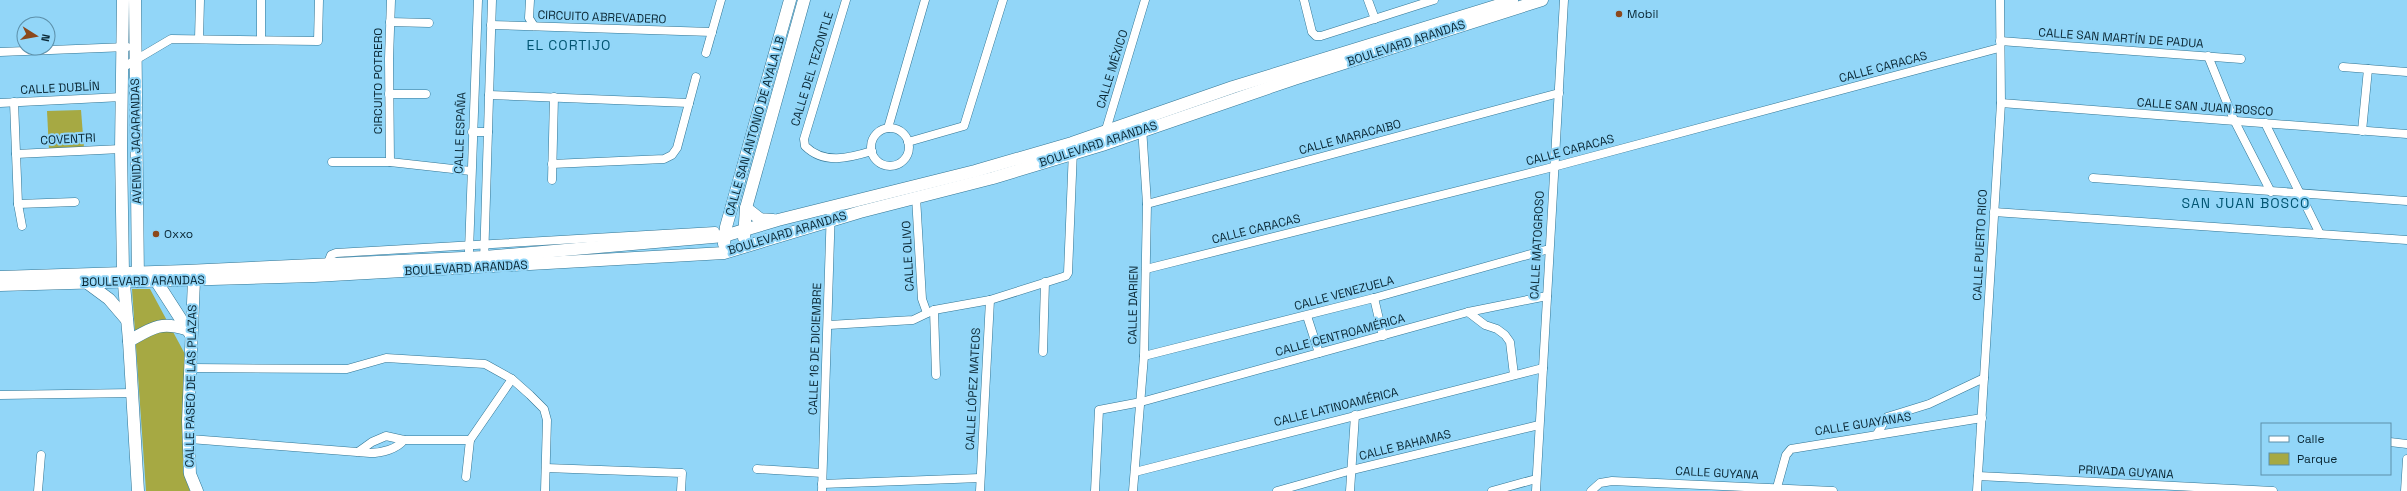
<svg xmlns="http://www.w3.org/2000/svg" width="2407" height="491" viewBox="0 0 2407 491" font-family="'Space Grotesk',sans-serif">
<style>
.green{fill:#a6a943}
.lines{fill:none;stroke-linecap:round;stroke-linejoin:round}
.street-casing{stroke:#317594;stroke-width:9}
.secondary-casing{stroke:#317594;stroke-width:13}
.street{stroke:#fff;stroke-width:8}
.secondary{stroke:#fff;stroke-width:12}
.poi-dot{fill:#8c481b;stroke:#92d6f8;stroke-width:1.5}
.labels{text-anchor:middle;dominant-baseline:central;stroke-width:4;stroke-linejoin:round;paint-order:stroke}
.poi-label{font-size:12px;fill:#0a2734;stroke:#92d6f8;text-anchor:start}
.street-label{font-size:12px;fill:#0a2734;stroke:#92d6f8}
.quarter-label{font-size:14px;letter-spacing:1px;fill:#025572;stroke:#92d6f8}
</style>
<rect width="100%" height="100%" fill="#92d6f8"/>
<g class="green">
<polygon points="81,110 84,148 49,150 47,111"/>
<polygon points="132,289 150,289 186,356 183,472 190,491 146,491"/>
</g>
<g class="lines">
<g class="street-casing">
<g id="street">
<polyline points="530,0 529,18 534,26"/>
<path d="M 846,0 L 804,139 L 805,146 C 824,165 849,158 872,151"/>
<polyline points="1304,0 1312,32 1316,36 1321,36 1434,0"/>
<polyline points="1368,0 1375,19"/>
<polyline points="390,22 429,23"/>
<polyline points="491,25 712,32"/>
<polyline points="199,39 200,0"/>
<polyline points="261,39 261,0"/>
<polyline points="2000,41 2241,59"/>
<polyline points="0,52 127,47"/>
<polyline points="706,53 721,0"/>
<polyline points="2208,56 2234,120 2271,192"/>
<polyline points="2343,67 2407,72"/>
<polyline points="122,68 171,39 318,41 319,0"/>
<polyline points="389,94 426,94"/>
<polyline points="489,95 689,103"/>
<polyline points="14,102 18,204 22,226"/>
<polyline points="0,103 122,97"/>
<polyline points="2001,103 2407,134"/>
<polyline points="2265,123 2320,234"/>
<polyline points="888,128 925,0"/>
<circle cx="890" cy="147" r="19"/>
<polyline points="2362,131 2368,69"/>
<polyline points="472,132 488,132"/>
<polyline points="1105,133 1145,0"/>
<polyline points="908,142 964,126 1003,0"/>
<polyline points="16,154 121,149"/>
<polyline points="332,162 390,162 471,171"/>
<polyline points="390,162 389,59 391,0"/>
<polyline points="552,164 664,159 672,155 677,148 696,77"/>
<polyline points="2093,178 2407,201"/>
<polyline points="552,180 554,97"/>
<polyline points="916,197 922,299 927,313"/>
<polyline points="18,204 75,202"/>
<polyline points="1147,204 1559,93"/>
<polyline points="1994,212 2407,240"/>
<polyline points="469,251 478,0"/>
<polyline points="484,262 492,0"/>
<polyline points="327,265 331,255 336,253 715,231"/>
<polyline points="1146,269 1553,167 1999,48"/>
<polyline points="1374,298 1383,336"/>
<polyline points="934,310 936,375"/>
<polyline points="1468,312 1485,325 1497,329 1505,335 1510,342 1514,375"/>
<polyline points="1307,316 1319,353"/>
<polyline points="829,325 913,320 934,310 990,300 1066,276 1068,273 1073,150"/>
<polyline points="1043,352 1045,282"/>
<polyline points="1144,356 1374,298 1549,249"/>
<polyline points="190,368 347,369 386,358 485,364 512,379 530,395 544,409 547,420 545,491"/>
<polyline points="0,395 133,393"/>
<polyline points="1877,434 1887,417 1929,404 1984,378"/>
<path d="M 190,439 L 370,453 C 382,453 397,449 404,440"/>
<polyline points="2390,442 2407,444"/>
<polyline points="358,452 372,442 386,436 404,440 470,440 512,379"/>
<polyline points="546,468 682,473 681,491"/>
<polyline points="757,469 822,473"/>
<polyline points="1135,472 1543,368"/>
<polyline points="1978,476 2273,491"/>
<polyline points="466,477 470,440"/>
<polyline points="822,484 980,478"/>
<polyline points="38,491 41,455"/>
<polyline points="822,491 831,207"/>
<polyline points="980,491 990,300"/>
<polyline points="1095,491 1099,410 1141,402 1468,312 1547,296"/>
<polyline points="1133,491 1144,356 1147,204 1142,127"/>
<polyline points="1277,491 1352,470 1539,425"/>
<polyline points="1350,491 1355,415"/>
<polyline points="1492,491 1536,479"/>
<polyline points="1536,491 1564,0"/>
<polyline points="1591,491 1600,483 1612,481 1833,491"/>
<polyline points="1776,491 1786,455 1791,449 1982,418"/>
<polyline points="1977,491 2001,103 2000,0"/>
<polyline points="2405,491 2407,459"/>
</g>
</g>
<g class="secondary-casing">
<g id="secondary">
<polyline points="123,0 121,149 123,273 129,341 138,491"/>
<polyline points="135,0 138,281"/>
<polyline points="746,208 760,219 773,220"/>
<polyline points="744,238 746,208 804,0"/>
<polyline points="724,244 726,227 790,0"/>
<polyline points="153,276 191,335"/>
<polyline points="0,277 186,271 484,257 724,236 778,220 975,171 1072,143 1233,87 1512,1"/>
<polyline points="194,280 188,421 190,474 197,491"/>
<polyline points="86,282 109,299 127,320"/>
<polyline points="0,285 314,276 724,253 860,212 993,178 1102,145 1294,79 1542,0"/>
<path d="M 129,341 C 152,328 160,321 186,329"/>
</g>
</g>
<use href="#street" class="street"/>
<use href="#secondary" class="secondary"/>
</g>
<g class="poi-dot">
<circle cx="1619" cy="14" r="4"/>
<circle cx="156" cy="234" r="4"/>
</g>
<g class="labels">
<g class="poi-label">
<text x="1627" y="14">Mobil</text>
<text x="164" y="234">Oxxo</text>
</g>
<g class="street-label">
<text transform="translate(602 17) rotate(2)">CIRCUITO ABREVADERO</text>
<text transform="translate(2121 38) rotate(4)">CALLE SAN MARTÍN DE PADUA</text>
<text transform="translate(1406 43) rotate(-18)">BOULEVARD ARANDAS</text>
<text transform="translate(1883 67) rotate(-15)">CALLE CARACAS</text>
<text transform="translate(812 69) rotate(-73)">CALLE DEL TEZONTLE</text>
<text transform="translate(1112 69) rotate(-73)">CALLE MÉXICO</text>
<text transform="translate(378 81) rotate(-90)">CIRCUITO POTRERO</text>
<text transform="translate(60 88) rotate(-3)">CALLE DUBLÍN</text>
<text transform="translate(2205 107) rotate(4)">CALLE SAN JUAN BOSCO</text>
<text transform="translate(755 126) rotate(-74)">CALLE SAN ANTONIO DE AYALA LB</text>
<text transform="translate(460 133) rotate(-88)">CALLE ESPAÑA</text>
<text transform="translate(1350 137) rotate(-15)">CALLE MARACAIBO</text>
<text transform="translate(68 139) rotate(-3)">COVENTRI</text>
<text transform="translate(136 141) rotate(-91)">AVENIDA JACARANDAS</text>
<text transform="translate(1098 144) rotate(-18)">BOULEVARD ARANDAS</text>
<text transform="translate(1570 150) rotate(-15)">CALLE CARACAS</text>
<text transform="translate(1256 229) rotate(-14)">CALLE CARACAS</text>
<text transform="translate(787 233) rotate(-17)">BOULEVARD ARANDAS</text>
<text transform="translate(1537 245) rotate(-87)">CALLE MATOGROSO</text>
<text transform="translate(1980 245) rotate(-87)">CALLE PUERTO RICO</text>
<text transform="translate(908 256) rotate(-93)">CALLE OLIVO</text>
<text transform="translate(466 268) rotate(-3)">BOULEVARD ARANDAS</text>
<text transform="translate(143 281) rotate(-1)">BOULEVARD ARANDAS</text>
<text transform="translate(1344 293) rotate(-15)">CALLE VENEZUELA</text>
<text transform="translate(1133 305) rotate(-89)">CALLE DARIEN</text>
<text transform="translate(1340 335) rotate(-15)">CALLE CENTROAMÉRICA</text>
<text transform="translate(815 349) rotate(-88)">CALLE 16 DE DICIEMBRE</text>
<text transform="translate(191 386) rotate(-89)">CALLE PASEO DE LAS PLAZAS</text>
<text transform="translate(973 389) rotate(-87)">CALLE LÓPEZ MATEOS</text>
<text transform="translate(1336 407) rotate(-14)">CALLE LATINOAMÉRICA</text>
<text transform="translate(1863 424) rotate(-9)">CALLE GUAYANAS</text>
<text transform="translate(1405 445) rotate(-14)">CALLE BAHAMAS</text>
<text transform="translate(2126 472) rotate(3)">PRIVADA GUYANA</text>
<text transform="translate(1717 473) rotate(3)">CALLE GUYANA</text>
</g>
<g class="quarter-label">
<text x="569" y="45">EL CORTIJO</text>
<text x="2246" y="203">SAN JUAN BOSCO</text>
</g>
</g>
<rect x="2261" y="423" width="130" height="52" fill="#92d6f8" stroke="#5c90aa"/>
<rect x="2269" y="436" width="20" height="6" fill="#ffffff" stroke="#5c90aa"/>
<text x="2297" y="443" font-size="12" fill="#0a2734">Calle</text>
<rect x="2269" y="453" width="20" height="12" fill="#a6a943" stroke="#5c90aa"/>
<text x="2297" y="463" font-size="12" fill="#0a2734">Parque</text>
<g transform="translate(36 36) rotate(101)"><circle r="19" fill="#92d6f8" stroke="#5c90aa"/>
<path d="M0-3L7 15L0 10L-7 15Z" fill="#8c481b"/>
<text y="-6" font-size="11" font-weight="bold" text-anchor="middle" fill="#0a2734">N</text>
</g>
</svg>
